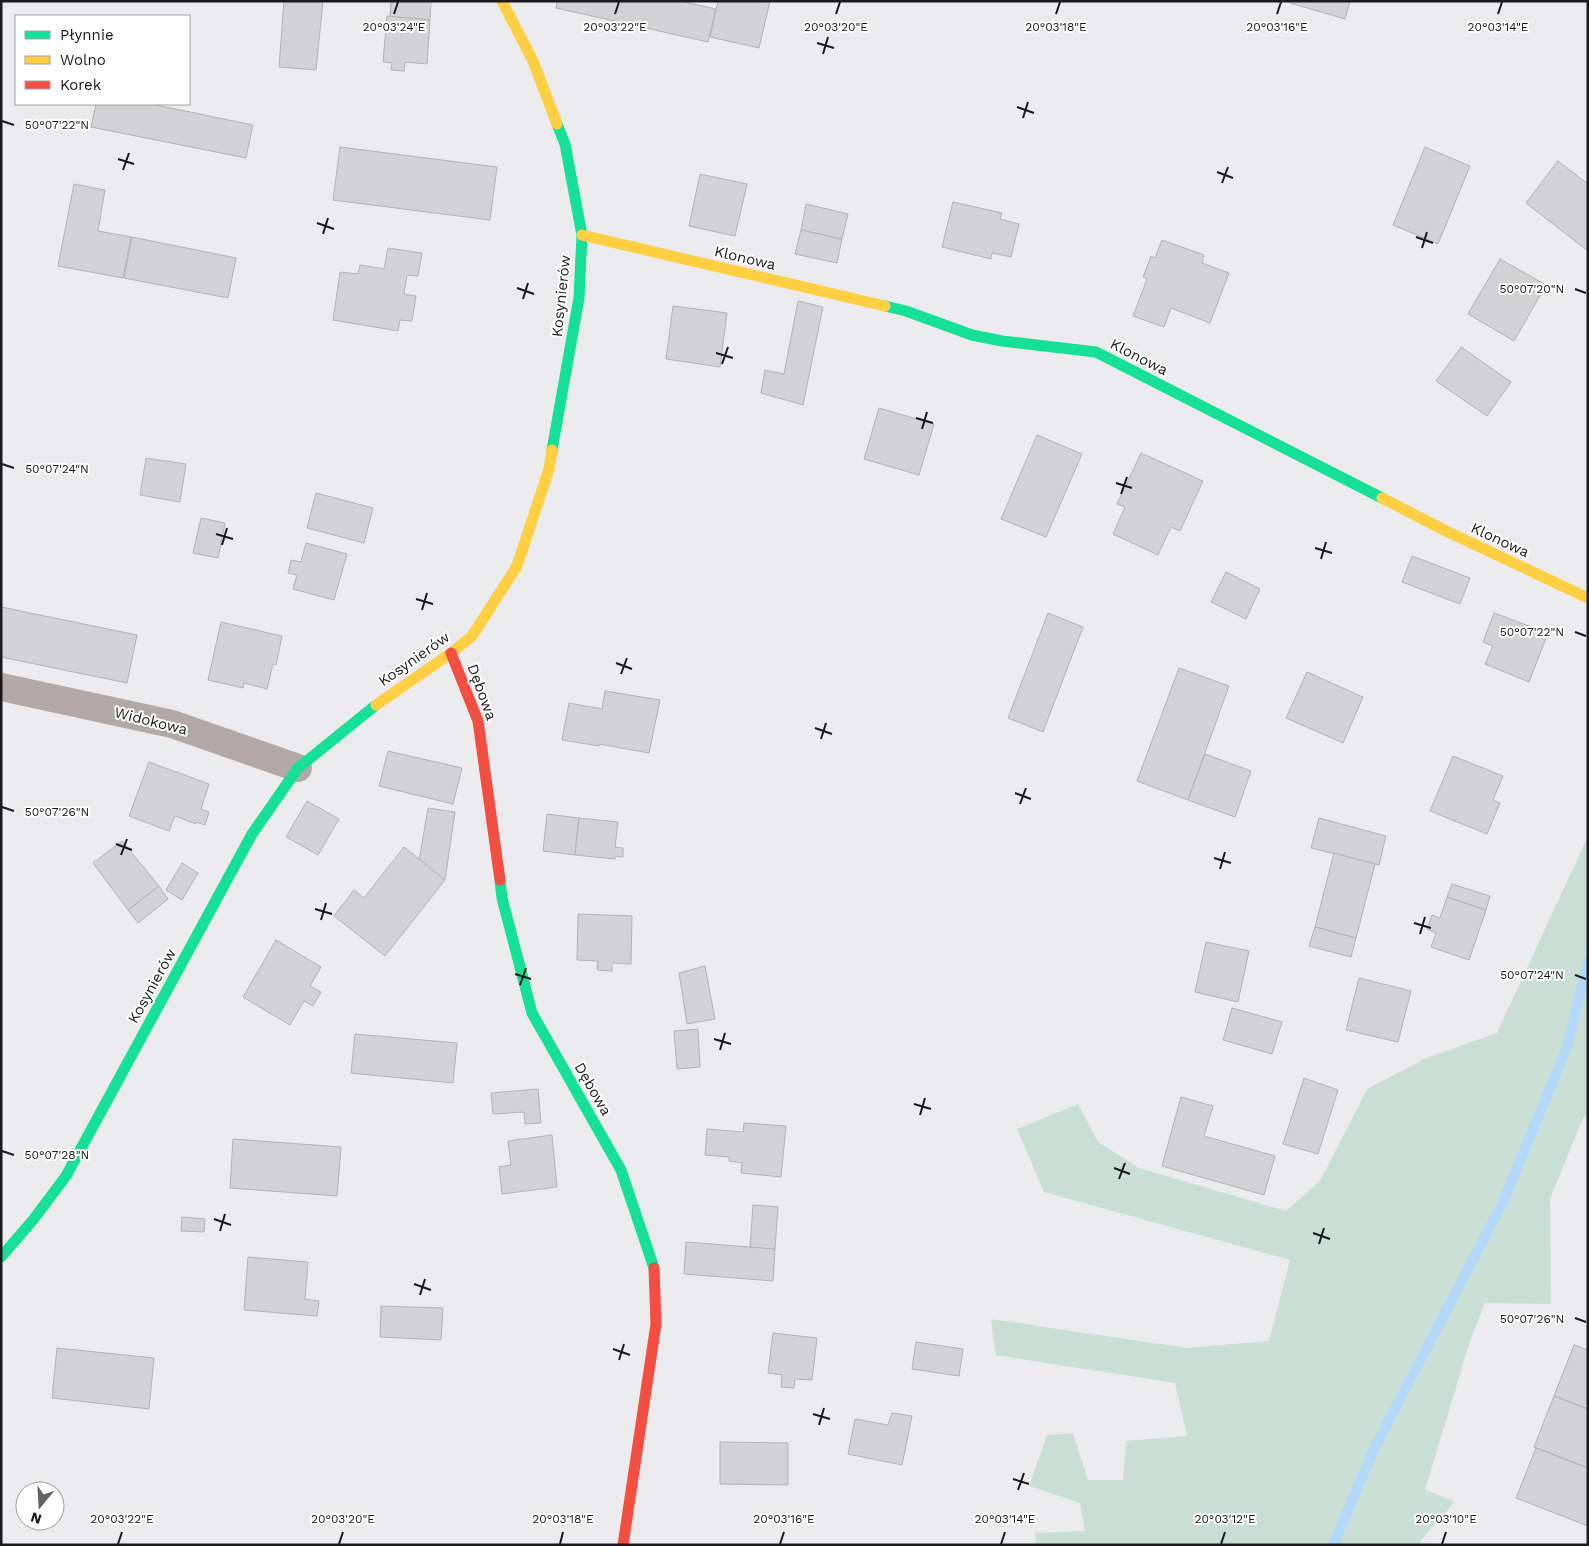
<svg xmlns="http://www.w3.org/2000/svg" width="1589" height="1546" viewBox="0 0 1589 1546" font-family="'Work Sans',sans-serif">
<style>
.green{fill:#c9dfd5}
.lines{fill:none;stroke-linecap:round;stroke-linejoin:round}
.stream{stroke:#b3d8fa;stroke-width:10}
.building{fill:#d2d2d4;stroke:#b2b1b3}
.street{stroke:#b2a9a6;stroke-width:28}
.fast{stroke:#16e098;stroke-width:11}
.slow{stroke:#ffcf43;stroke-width:11}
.jam{stroke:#f24e42;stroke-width:11}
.ticks{fill:none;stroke:#1a191b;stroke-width:2}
.labels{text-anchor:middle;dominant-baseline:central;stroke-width:4;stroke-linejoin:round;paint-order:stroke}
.street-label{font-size:15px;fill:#1a191b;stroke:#fff}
.ticks-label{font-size:12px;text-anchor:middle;fill:#1a191b;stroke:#fff;stroke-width:4;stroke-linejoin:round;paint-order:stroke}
</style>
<rect width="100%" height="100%" fill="#ebeaed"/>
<polygon class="green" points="1588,836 1588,1115 1583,1118 1550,1199 1551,1304 1485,1303 1470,1341 1425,1490 1455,1501 1421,1540 1419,1545 1037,1545 1034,1533 1085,1531 1080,1503 1029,1486 1047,1435 1073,1433 1088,1480 1123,1480 1126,1441 1187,1436 1175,1383 996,1355 991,1319 1187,1348 1269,1341 1290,1260 1044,1192 1017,1129 1078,1104 1098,1142 1139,1168 1286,1211 1320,1181 1367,1089 1424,1059 1497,1033"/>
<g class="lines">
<polyline class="stream" points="1333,1545 1375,1447 1503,1202 1567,1047 1588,962"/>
</g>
<g class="building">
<polygon points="284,1 323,1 316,70 279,67"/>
<polygon points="391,1 431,1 430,20 390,17"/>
<polygon points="557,1 680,1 716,9 708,42 556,8"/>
<polygon points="718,1 770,1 759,48 710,37"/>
<polygon points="1291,1 1350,1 1345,19 1290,3"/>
<polygon points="387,16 430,20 427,64 405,62 404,71 391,70 392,63 383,62"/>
<polygon points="96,104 151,104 253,125 246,158 91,127"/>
<polygon points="340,147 497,167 490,220 333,200"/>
<polygon points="1425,147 1470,166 1438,244 1393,225"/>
<polygon points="1558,161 1588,184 1588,251 1526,203"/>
<polygon points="700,174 747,184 735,236 689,226"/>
<polygon points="74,184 105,190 98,231 131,237 123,278 58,266"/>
<polygon points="953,202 1002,213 1000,219 1019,224 1011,257 992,253 991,259 942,247"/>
<polygon points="806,204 848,214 842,239 801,230"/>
<polygon points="801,230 842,239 837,263 795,254"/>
<polygon points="132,237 236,258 228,298 124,278"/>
<polygon points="1162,240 1204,255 1202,263 1229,273 1210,323 1171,308 1164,327 1133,316 1147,279 1143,277 1151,256 1155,258"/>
<polygon points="388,248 422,253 418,276 407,275 404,294 416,296 412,321 400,320 398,331 333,320 340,272 358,274 360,265 384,269"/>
<polygon points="1500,259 1546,285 1514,341 1468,314"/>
<polygon points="798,301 823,307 803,405 761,393 765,370 784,374"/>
<polygon points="673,306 727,313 720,367 666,359"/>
<polygon points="1461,347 1511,382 1487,416 1436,381"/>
<polygon points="879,408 934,424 919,475 864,459"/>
<polygon points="1037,435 1082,454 1046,537 1001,519"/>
<polygon points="1141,453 1203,481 1180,531 1171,527 1158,555 1113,534 1125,507 1117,504"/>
<polygon points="146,458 186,464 180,502 140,495"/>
<polygon points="316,493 373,508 364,543 307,528"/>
<polygon points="201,518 225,523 218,558 193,553"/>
<polygon points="306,543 347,554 334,600 293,589 297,575 288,573 291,560 301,562"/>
<polygon points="1412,556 1470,578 1460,604 1402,582"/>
<polygon points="1226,572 1260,589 1246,619 1211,602"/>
<polygon points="1,607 137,635 127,683 1,657"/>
<polygon points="1048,613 1083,627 1043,732 1008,718"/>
<polygon points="1494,613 1548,633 1529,682 1485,664 1493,646 1483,642"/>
<polygon points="221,622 282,636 276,665 273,664 267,689 244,683 243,688 208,680"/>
<polygon points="1179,668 1229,686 1188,800 1137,781"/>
<polygon points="1307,672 1363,697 1343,743 1286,718"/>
<polygon points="605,691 660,700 649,753 599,744 599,746 562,740 569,703 602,709"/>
<polygon points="388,751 462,768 453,804 379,786"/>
<polygon points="1205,754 1251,771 1235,817 1188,800"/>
<polygon points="1453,756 1503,776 1493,800 1500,803 1487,834 1430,811"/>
<polygon points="149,762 209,784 201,809 209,812 205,825 196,822 196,824 175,816 169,831 129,816"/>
<polygon points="307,801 339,819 318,855 286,837"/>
<polygon points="428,808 455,812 445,880 419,861"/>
<polygon points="547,814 579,818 575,855 543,851"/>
<polygon points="579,818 618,822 615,847 623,848 623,857 615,856 615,859 575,855"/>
<polygon points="1319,818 1386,836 1379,865 1311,848"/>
<polygon points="122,841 159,886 128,910 93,863"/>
<polygon points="404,847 445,880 385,956 334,916 354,890 364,898"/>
<polygon points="1334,853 1375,864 1356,938 1315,927"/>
<polygon points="182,863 198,873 182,900 166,890"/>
<polygon points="1452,884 1490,896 1486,910 1447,897"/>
<polygon points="159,886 168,899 138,923 128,910"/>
<polygon points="1447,897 1486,910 1469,960 1431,947 1436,933 1427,929 1432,915 1440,918"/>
<polygon points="578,914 632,916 631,964 612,963 612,971 597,970 598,961 577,960"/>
<polygon points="1315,927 1356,938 1351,957 1309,946"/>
<polygon points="276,940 321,967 310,986 321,992 313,1006 304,1001 290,1025 243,997"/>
<polygon points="1206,942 1249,951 1238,1002 1195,992"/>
<polygon points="705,966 715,1019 687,1024 679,973"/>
<polygon points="1359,978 1411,991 1398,1042 1346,1030"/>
<polygon points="1232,1008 1282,1022 1272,1054 1223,1040"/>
<polygon points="698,1029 700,1067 677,1069 674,1031"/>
<polygon points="355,1034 457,1043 453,1083 351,1073"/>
<polygon points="1304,1078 1338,1090 1318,1154 1283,1144"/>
<polygon points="538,1089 541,1123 525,1124 524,1112 493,1114 491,1093"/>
<polygon points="1181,1097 1213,1106 1204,1136 1275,1156 1264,1195 1162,1166"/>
<polygon points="744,1123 786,1126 781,1177 741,1173 742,1163 729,1161 729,1157 705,1155 707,1129 743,1132"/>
<polygon points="552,1135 557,1187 502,1194 499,1167 511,1165 508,1141"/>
<polygon points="233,1139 341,1147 337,1196 230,1188"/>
<polygon points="753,1205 778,1207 775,1249 750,1248"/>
<polygon points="182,1217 205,1219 204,1232 181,1231"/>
<polygon points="686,1242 775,1249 773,1281 684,1274"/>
<polygon points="248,1257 308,1262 305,1299 319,1301 317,1316 244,1310"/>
<polygon points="381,1306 443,1308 441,1340 380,1337"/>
<polygon points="773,1333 817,1338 812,1380 795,1379 794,1388 781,1387 782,1375 768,1373"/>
<polygon points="916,1342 963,1349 959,1376 912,1369"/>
<polygon points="1574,1345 1588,1350 1588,1409 1554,1396"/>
<polygon points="57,1348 154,1358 149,1409 52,1398"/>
<polygon points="1554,1396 1588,1409 1588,1468 1534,1447"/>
<polygon points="892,1413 912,1416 902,1465 848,1454 855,1419 888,1425"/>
<polygon points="720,1442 788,1443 788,1485 720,1484"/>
<polygon points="1536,1448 1588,1468 1588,1526 1516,1498"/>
</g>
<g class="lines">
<polyline class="street" points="1,687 172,724 298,768"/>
<g class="fast">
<polyline points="885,306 906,311 972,335 1002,341 1096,352 1382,498"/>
<polyline points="552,450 579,298 582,235 565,144 557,124"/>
<polyline points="500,880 502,898 532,1013 621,1170 654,1268"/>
<polyline points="1,1257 33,1220 66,1176 252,834 298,768 376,705"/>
</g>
<g class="slow">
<polyline points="502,1 533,61 557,124"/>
<polyline points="582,235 885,306"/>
<polyline points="1382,498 1446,531 1588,598"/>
<polyline points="376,705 451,653 472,636 517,566 549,469 552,450"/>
</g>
<g class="jam">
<polyline points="451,653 478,721 500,880"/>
<polyline points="623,1545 656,1324 654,1268"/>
</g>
</g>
<path class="ticks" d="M 394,14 L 398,2M 615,14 L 619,2M 836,14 L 840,2M 1056,14 L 1060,2M 1277,14 L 1281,2M 1498,14 L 1502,2M 817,43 L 834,48M 823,54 L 828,37M 1017,107 L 1034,113M 1023,118 L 1028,102M 2,121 L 14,125M 118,159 L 134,164M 123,170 L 129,153M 1217,172 L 1233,178M 1222,183 L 1228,167M 317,223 L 334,229M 323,234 L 328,218M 1416,237 L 1433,243M 1422,248 L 1427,232M 517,288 L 534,294M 1575,289 L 1586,293M 523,299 L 528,283M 716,353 L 733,358M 722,364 L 728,347M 916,418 L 933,423M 922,429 L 927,412M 2,464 L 14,468M 1116,483 L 1132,488M 1121,494 L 1127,477M 216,534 L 233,539M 222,545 L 227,528M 1315,548 L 1332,553M 1321,559 L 1326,542M 416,599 L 433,604M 422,610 L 427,593M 1575,632 L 1586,636M 616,663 L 632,669M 621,674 L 627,658M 815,728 L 832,734M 821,739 L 826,723M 1015,793 L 1031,799M 1020,804 L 1026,788M 2,807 L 14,811M 116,844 L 132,850M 121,855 L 127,839M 1214,858 L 1231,863M 1220,869 L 1225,852M 315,909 L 332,914M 321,920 L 326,903M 1414,923 L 1431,928M 1420,934 L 1425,917M 515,974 L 531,979M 1575,975 L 1586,979M 520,985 L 526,968M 714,1039 L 731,1044M 720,1050 L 725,1033M 914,1104 L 931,1109M 920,1115 L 925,1098M 2,1151 L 14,1155M 1114,1168 L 1130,1174M 1119,1179 L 1125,1163M 214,1219 L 231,1225M 220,1231 L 225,1214M 1313,1233 L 1330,1239M 1319,1244 L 1324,1228M 414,1284 L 431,1290M 420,1295 L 425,1279M 1575,1318 L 1586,1322M 613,1349 L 630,1355M 619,1360 L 624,1344M 813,1414 L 830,1419M 819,1425 L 824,1408M 1013,1479 L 1029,1484M 1018,1490 L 1024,1473M 118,1544 L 122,1532M 339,1544 L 343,1532M 560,1544 L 563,1532M 780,1544 L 784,1532M 1001,1544 L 1005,1532M 1221,1544 L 1225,1532M 1442,1544 L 1446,1532"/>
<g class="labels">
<g class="street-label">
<text transform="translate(745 258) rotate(13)">Klonowa</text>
<text transform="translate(561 296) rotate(-84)">Kosynierów</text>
<text transform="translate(1139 357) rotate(27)">Klonowa</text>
<text transform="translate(1500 540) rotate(25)">Klonowa</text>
<text transform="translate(414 659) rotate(-35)">Kosynierów</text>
<text transform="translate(482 692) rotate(70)">Dębowa</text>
<text transform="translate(151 721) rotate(14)">Widokowa</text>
<text transform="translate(152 986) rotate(-61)">Kosynierów</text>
<text transform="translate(593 1089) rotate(60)">Dębowa</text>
</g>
</g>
<g class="ticks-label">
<text x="394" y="31">20°03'24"E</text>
<text x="615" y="31">20°03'22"E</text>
<text x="836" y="31">20°03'20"E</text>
<text x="1056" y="31">20°03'18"E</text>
<text x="1277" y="31">20°03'16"E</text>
<text x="1498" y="31">20°03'14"E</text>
<text x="57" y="129">50°07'22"N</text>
<text x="1532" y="293">50°07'20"N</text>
<text x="57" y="473">50°07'24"N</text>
<text x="1532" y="636">50°07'22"N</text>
<text x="57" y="816">50°07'26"N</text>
<text x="1532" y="979">50°07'24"N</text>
<text x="57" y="1159">50°07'28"N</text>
<text x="1532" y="1323">50°07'26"N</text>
<text x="122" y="1523">20°03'22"E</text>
<text x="343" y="1523">20°03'20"E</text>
<text x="563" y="1523">20°03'18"E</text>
<text x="784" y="1523">20°03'16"E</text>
<text x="1005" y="1523">20°03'14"E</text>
<text x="1225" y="1523">20°03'12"E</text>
<text x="1446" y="1523">20°03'10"E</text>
</g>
<rect width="1589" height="1546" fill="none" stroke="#1a191b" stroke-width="5"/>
<rect x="15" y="15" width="175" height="90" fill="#ffffff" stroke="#a3a3a4"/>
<rect x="25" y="31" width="25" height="8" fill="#16e098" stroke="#a3a3a4"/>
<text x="60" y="40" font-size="15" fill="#1a191b">Płynnie</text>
<rect x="25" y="56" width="25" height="8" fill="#ffcf43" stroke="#a3a3a4"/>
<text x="60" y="65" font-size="15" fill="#1a191b">Wolno</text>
<rect x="25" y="81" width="25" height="8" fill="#f24e42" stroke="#a3a3a4"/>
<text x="60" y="90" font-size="15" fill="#1a191b">Korek</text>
<g transform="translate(40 1506) rotate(198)"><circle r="24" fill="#ffffff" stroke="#a3a3a4"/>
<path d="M0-4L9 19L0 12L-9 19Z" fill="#636264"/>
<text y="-8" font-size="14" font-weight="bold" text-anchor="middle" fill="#1a191b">N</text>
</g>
</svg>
